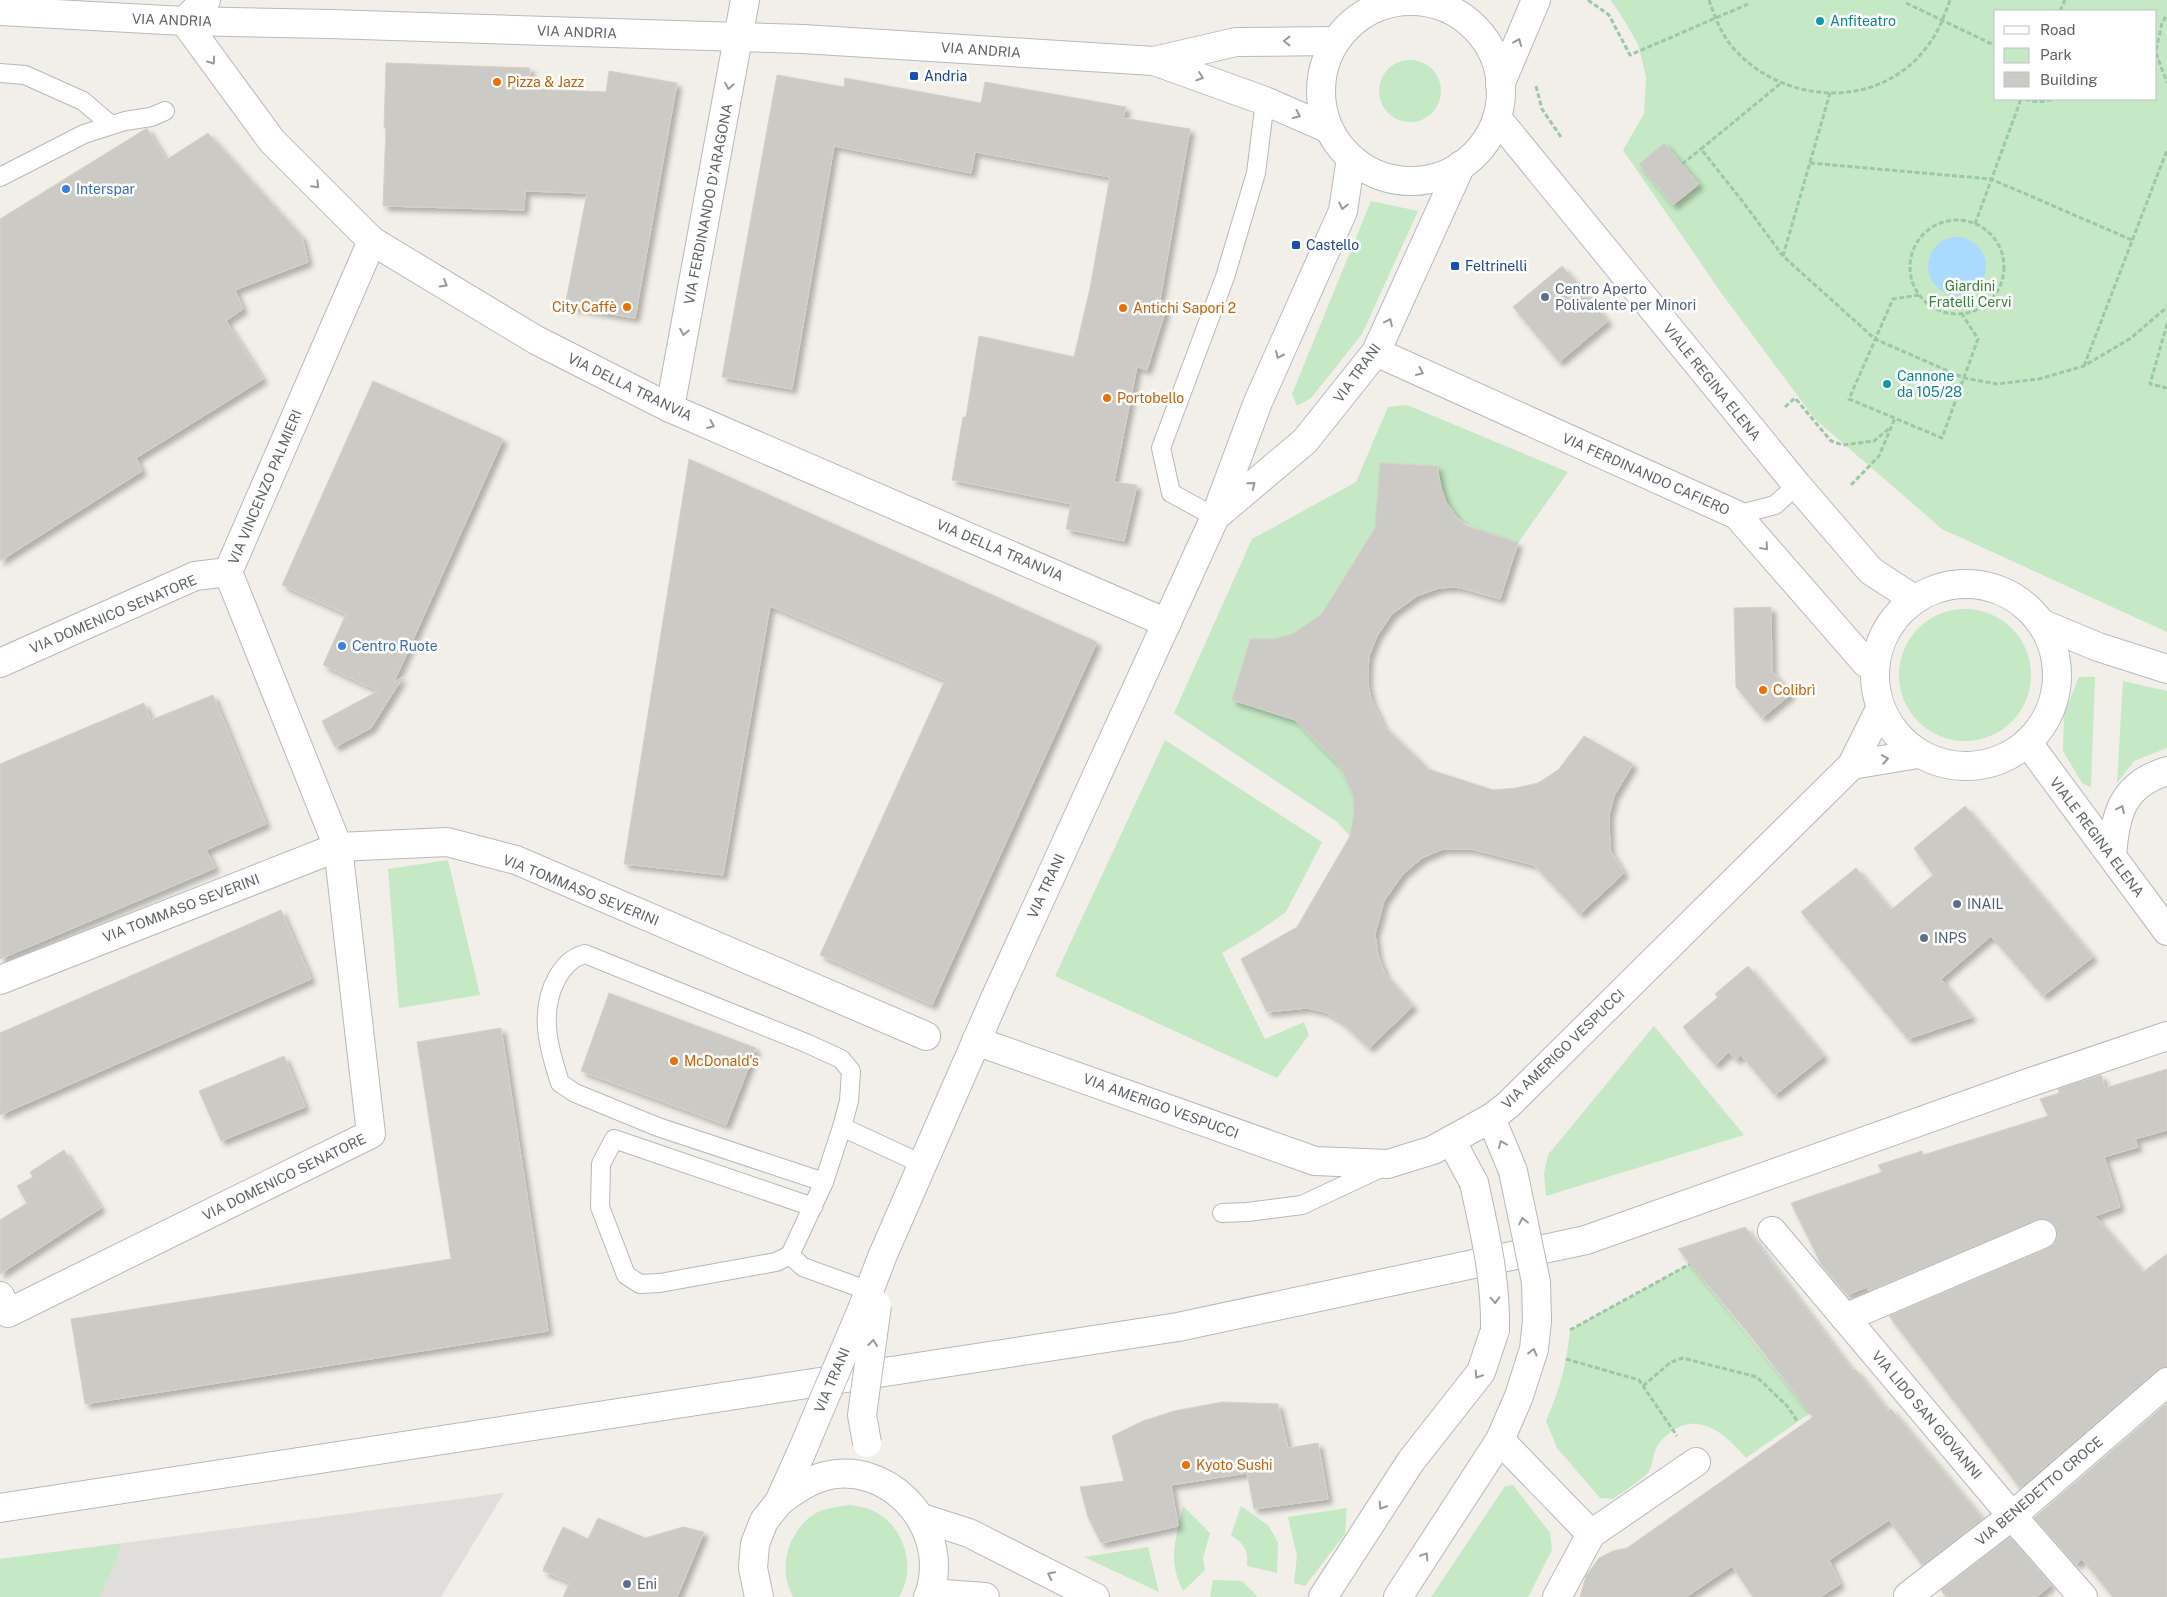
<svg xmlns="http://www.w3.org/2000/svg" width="2167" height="1597" viewBox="0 0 2167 1597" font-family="'Public Sans',sans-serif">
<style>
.industrial{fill:#e0deda}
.green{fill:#c5e8c5;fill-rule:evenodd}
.water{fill:#aadaff}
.building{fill:#cccac5;stroke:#d6d1c6;filter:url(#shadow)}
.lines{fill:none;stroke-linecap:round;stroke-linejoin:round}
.service-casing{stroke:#b5b8bc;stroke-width:20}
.minor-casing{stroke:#b5b8bc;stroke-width:30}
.tertiary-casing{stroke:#b5b8bc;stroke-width:30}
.secondary-casing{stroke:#b6babf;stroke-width:30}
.path{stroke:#9cc7a9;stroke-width:3;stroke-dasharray:5 2.5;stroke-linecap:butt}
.service{stroke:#fff;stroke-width:18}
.minor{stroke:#fff;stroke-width:28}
.tertiary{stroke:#fff;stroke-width:28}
.secondary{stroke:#fff;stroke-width:28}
.minor-bridge-casing{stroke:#b5b8bc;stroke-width:30;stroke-linecap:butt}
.secondary-bridge-casing{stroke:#b6babf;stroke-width:30;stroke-linecap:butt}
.minor-bridge{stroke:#fff;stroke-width:28}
.secondary-bridge{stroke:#fff;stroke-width:28}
.oneway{stroke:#979a9d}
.culture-dot{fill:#0f9aa8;stroke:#fff;stroke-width:2}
.transit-dot{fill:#1a4fb4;stroke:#fff;stroke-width:2}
.food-dot{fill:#e8710a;stroke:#fff;stroke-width:2}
.shop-dot{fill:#3f7fe0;stroke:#fff;stroke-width:2}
.service-dot{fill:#5c6f8a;stroke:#fff;stroke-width:2}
.labels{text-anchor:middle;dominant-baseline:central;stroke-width:5;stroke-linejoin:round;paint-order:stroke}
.street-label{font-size:14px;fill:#5f6368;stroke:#fff}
.culture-label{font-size:14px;fill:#0d838f;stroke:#fff;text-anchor:start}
.transit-label{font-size:14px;fill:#164399;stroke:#fff;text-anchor:start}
.food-label{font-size:14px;fill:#c56008;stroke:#fff;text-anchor:start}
.shop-label{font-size:14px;fill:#366cbe;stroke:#fff;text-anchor:start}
.park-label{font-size:14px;fill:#348238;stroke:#fff}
.service-label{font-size:14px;fill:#4e5e75;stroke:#fff;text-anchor:start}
</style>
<defs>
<filter id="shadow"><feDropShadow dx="4.5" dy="4.5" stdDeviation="2.5" flood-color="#0004"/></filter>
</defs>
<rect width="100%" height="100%" fill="#f1efe8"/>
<polygon class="industrial" points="504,1493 441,1597 0,1597 0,1559"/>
<g class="green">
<path d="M 1610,0 L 2167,0 L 2167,632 L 1942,529 L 1815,419 L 1722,294 L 1623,150 L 1644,114 L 1646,77 L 1638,44 L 1619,12 ZM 1996,11 L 2156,11 L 2156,99 L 1996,99 Z"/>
<circle cx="1410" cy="91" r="31"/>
<polygon points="1371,201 1418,211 1362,334 1311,398 1297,406 1292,394"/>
<path d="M 1407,405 L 1568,472 L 1518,543 C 1465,525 1447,527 1437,466 L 1380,463 L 1375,528 L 1321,615 L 1292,634 L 1273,639 L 1250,639 L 1232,700 L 1295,720 L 1340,766 L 1353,795 L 1354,813 L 1350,836 L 1336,821 L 1174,713 L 1252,539 L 1356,482 L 1388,407 Z"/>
<circle cx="1965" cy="675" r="66"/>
<polygon points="2079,677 2095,677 2091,787 2082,783 2063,751 2064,714"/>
<polygon points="2123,681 2167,691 2167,748 2134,761 2117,783"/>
<polygon points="1165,740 1322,842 1286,912 1259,931 1222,953 1265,1039 1304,1022 1309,1035 1277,1078 1055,976"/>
<polygon points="448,860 480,995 399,1008 388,869"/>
<polygon points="1654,1026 1744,1135 1546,1196 1544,1173 1548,1155"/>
<path d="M 1690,1264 L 1810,1413 L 1746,1458 C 1722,1430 1692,1406 1660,1442 C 1652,1450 1654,1466 1647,1474 C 1637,1483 1624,1491 1613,1499 L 1600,1498 L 1557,1448 L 1546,1421 C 1561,1386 1566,1367 1570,1330 Z"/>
<polygon points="1513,1485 1550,1533 1552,1550 1528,1597 1431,1597 1505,1486"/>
<path d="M 850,1505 C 856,1506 863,1507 869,1509 C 903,1522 918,1566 899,1597 L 794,1597 C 777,1572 787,1535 810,1517 C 821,1508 836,1507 850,1505 Z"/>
<path d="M 1183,1506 L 1210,1533 L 1203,1558 L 1205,1570 L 1183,1591 C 1167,1559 1176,1539 1183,1506 Z"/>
<path d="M 1241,1506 L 1269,1526 L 1278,1543 L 1277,1573 L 1247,1566 C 1248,1549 1245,1545 1231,1535 Z"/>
<polygon points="1347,1508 1345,1534 1305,1586 1294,1583 1297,1556 1288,1517"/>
<polygon points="120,1544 117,1560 99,1597 0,1597 0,1559"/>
<polygon points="1148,1547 1159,1592 1084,1557"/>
<polygon points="1213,1580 1242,1581 1258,1597 1210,1597"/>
</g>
<circle class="water" cx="1957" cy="266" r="29"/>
<g class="building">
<polygon points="386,63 530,68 529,89 606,92 609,71 677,83 635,318 565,306 587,193 525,191 524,210 383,206 386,128 384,128"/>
<polygon points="777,75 844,87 845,78 981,103 985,82 1126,107 1123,118 1190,129 1160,300 1168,302 1147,370 1137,367 1114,482 1137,485 1124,541 1066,529 1071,504 952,480 963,417 966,417 979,336 1074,357 1090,288 1110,177 975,152 971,173 834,146 792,389 722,377"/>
<polygon points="147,128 166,160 208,133 302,237 308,262 235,290 243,309 226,321 263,379 136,458 142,471 0,561 0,219"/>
<polygon points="1664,143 1699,184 1673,205 1639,164"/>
<polygon points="1562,266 1608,321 1559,362 1513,307"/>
<polygon points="373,381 503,439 394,682 403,677 371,728 335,747 322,721 378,691 323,665 346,614 282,585"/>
<polygon points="689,459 1097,642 932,1005 820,955 945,680 770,606 723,875 624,864"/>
<polygon points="1380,463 1437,466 1441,488 1446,502 1458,519 1467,526 1518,543 1500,599 1465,589 1455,587 1439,588 1417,596 1392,614 1377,636 1369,656 1368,671 1368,684 1371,699 1383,725 1428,769 1493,790 1516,788 1538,783 1558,770 1584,736 1633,764 1614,796 1609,815 1610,850 1624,873 1580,914 1534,865 1471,849 1443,849 1422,858 1403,874 1384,901 1375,934 1378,956 1385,974 1413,1006 1369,1048 1340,1021 1325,1012 1307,1008 1267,1012 1241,959 1297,927 1350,836 1354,813 1353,795 1340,766 1295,720 1232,700 1250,639 1273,639 1292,634 1321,615 1375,528"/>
<polygon points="1771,607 1772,671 1791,694 1762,718 1736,687 1734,608"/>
<polygon points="213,695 266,824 206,850 215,868 0,959 0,764 144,703 151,720"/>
<polygon points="1965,806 2093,957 2043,996 1991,936 1941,979 1972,1017 1908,1039 1801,912 1856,868 1891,910 1933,875 1914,848"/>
<polygon points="281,910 311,979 0,1115 0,1033"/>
<polygon points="1748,966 1824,1056 1775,1095 1741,1055 1736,1060 1729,1052 1715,1065 1683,1027 1718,997 1715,994"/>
<polygon points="609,993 756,1048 726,1125 581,1071"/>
<polygon points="501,1028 548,1331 85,1404 71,1319 451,1259 417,1042"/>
<polygon points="284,1056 305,1107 221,1141 199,1091"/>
<polygon points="2167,1069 2167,1130 2135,1139 2138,1147 2104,1157 2120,1207 2095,1216 2143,1272 2167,1254 2167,1367 2157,1370 2020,1488 1889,1316 2048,1248 2054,1244 2057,1236 2056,1228 2052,1222 2044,1219 2036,1220 1869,1291 1867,1287 1847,1295 1821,1264 1791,1203 1882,1172 1878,1165 1922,1151 1923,1155 2048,1116 2040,1099 2059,1093 2058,1089 2101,1075 2105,1088"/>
<polygon points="64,1150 101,1208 0,1274 0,1220 27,1203 17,1186 33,1177 30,1172"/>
<polygon points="1745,1227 1852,1370 1855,1369 1888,1411 1891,1409 1983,1519 1922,1565 1889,1520 1829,1560 1840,1584 1820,1597 1753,1597 1732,1566 1686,1597 1580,1597 1586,1576 1599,1558 1613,1551 1627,1548 1813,1417 1749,1334 1678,1249"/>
<polygon points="1222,1402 1278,1404 1288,1448 1318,1443 1328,1499 1254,1509 1247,1473 1171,1485 1178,1526 1101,1543 1088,1517 1080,1487 1124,1481 1112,1436 1143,1421 1174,1411"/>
<polygon points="2167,1403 2167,1597 2113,1597 2082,1559 2076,1565 2034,1518"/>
<polygon points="598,1518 645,1538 683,1527 704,1532 677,1597 563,1597 570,1582 543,1571 544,1567 563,1527 588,1539"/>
<polygon points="2010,1537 2051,1585 2036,1597 1946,1597 1941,1590"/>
</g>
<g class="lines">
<g class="service-casing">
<g id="service">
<polyline points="0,73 25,75 83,101 111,125"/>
<polyline points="0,177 84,134 125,121 151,117 165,111"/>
<polyline points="1737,515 1775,505 1797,485"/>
<polyline points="1215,517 1171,493 1161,448 1225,277 1256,173 1265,101"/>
<path d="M 842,1127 L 824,1182 L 658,1127 L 575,1093 L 560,1083 C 549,1049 538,1012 557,978 C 564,966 571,958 585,954 L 806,1043 L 841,1059 L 851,1071 L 849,1101 L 842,1127 L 922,1164"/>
<polyline points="824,1182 790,1255 803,1267 869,1291"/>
<polyline points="1222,1213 1247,1212 1302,1205 1383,1167"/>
<polyline points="790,1255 776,1262 660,1283 640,1284 626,1275 600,1207 601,1164 614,1139 813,1207"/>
</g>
</g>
<g class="minor-casing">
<g id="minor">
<polyline points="206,0 184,21 272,141 372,241 536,340 670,408 1167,623"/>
<polyline points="1387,0 1389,3"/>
<polyline points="1376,352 1737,515 1866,663"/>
<polyline points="670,408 745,0"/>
<polyline points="0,663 195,576 228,572"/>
<polyline points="2028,743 2167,931"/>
<path d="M 2112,856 C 2115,814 2122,785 2167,771"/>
<polyline points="0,980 338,847 447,842 516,860 926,1036"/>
<polyline points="1491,1118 1513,1171"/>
<polyline points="1451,1140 1474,1183"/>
<polyline points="1772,1231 2012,1516 2083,1597"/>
<polyline points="0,1296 8,1313 371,1134 338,847 228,572 372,241"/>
<polyline points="1845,1318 2042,1234"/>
<polyline points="1500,1440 1591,1534"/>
<polyline points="0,1508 1178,1327 1586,1240 2031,1082 2167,1036"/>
<polyline points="922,1518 969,1533 1095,1597"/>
<polyline points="930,1593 985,1597"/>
<polyline points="1908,1596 2012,1516 2167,1382"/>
<polyline points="1323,1597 1411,1461 1481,1372 1495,1330"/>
<polyline points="1398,1597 1500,1440 1519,1396 1534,1349 1537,1321"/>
<polyline points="1557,1597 1591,1534 1696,1462"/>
</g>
</g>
<g class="tertiary-casing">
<g id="tertiary">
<polyline points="1433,3 1435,0"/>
<polyline points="1500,85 1536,0"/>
<polyline points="1852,765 1918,754"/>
<polyline points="976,1041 1315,1161 1388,1164 1433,1150 1491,1118 1508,1105 1852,765 1880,709"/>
</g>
</g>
<g class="secondary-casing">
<g id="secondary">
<circle cx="1411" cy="91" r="90"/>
<polyline points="0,11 184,21 330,24 803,39 1154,61 1265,101 1329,129"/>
<polyline points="1154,61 1236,42 1335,41"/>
<polyline points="1497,118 1797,485 1871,571 1914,599"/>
<polyline points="1216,516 1305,441 1376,352 1461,165"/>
<circle cx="1966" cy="675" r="91"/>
<polyline points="2043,624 2098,647 2167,669"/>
<polyline points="863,1307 882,1257 996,996 1215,517 1258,402 1343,211 1351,158"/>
<path d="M 779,1502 C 793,1491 807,1481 825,1476 C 886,1461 942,1519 933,1579 C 932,1585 931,1591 928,1597"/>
<polyline points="759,1597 753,1568 755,1544 764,1521 779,1502 802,1451"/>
</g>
</g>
<g class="path">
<polyline points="1588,0 1609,15 1630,55 1748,4"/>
<path d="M 1709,0 C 1715,18 1722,36 1735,50 C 1785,105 1879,110 1926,48 C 1938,33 1944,17 1950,0"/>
<polyline points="1906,3 1996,46"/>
<polyline points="2060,11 2065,0"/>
<polyline points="2156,50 2162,23 2167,15"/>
<polyline points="2156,53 2167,83"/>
<polyline points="1780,84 1701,149 1743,202 1783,256 1875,339 1964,378 1997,384 2039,379 2084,366 2131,338 2167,307"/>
<polyline points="1536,86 1542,109 1561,137"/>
<path d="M 2025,99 C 2035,103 2044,102 2054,99"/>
<polyline points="1810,163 1991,179 2132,240"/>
<polyline points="1682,164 1701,149"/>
<circle cx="1957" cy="267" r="47"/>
<polyline points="1975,224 2021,99"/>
<polyline points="1783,256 1830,93"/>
<polyline points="1919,295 1893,299 1849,399 1942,438 1978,339 1962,314"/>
<polyline points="2167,324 2150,384 2167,388"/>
<polyline points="2084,366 2167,150"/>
<polyline points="1785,407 1795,398 1831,441 1843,445 1874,441 1891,427"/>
<polyline points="1851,485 1879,456 1895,418"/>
<polyline points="1570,1330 1690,1264"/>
<polyline points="1566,1359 1639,1380 1677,1436"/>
<polyline points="1643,1386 1671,1362 1683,1358 1757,1377 1787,1406 1798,1422"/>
</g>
<use href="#service" class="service"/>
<use href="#minor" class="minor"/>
<use href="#tertiary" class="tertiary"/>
<use href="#secondary" class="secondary"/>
<g class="minor-bridge-casing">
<g id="minor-bridge">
<polyline points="1513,1171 1536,1282 1537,1321"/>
<path d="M 1474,1183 C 1485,1233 1496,1279 1495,1330"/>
</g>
</g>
<g class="secondary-bridge-casing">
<g id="secondary-bridge">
<polyline points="867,1443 862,1415 877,1305"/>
<polyline points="802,1451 863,1307"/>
</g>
</g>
<use href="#minor-bridge" class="minor-bridge"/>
<use href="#secondary-bridge" class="secondary-bridge"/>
</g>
<defs><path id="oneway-chevron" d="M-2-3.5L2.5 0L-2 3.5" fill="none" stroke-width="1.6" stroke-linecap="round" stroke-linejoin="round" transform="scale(1.25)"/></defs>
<g class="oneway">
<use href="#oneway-chevron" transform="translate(1287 41) rotate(180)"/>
<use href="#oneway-chevron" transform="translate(1518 42) rotate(-67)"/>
<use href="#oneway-chevron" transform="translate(212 61) rotate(54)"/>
<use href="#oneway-chevron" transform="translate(1200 77) rotate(19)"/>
<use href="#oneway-chevron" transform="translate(729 86) rotate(100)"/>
<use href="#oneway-chevron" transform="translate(1297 115) rotate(24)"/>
<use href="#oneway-chevron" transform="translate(316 185) rotate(45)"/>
<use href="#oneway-chevron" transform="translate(1343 206) rotate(102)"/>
<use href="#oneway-chevron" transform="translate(444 284) rotate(31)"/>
<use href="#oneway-chevron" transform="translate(1389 322) rotate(-65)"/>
<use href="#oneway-chevron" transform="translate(684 332) rotate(101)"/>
<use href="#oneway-chevron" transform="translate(1279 355) rotate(114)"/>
<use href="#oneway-chevron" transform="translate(1420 372) rotate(24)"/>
<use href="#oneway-chevron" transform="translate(711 425) rotate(23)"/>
<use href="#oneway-chevron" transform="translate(1252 485) rotate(-40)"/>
<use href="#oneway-chevron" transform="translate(1765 547) rotate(49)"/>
<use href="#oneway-chevron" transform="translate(1885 759) rotate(-9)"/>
<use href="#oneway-chevron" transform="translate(2121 809) rotate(-65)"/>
<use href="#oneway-chevron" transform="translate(1502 1144) rotate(-113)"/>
<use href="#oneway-chevron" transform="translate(1523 1221) rotate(-102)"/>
<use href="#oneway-chevron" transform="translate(1495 1300) rotate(88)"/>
<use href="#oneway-chevron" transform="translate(873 1343) rotate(-83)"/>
<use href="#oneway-chevron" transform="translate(1533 1352) rotate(-76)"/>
<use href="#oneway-chevron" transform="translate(1478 1375) rotate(123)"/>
<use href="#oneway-chevron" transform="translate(1382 1506) rotate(123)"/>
<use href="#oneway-chevron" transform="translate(1425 1556) rotate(-57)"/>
<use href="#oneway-chevron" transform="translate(1051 1575) rotate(-153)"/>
</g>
<g class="culture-dot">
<circle cx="1820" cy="21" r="5"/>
<circle cx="1887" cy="384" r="5"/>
</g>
<g class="transit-dot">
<rect x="909" y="71" width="10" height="10" rx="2.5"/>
<rect x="1291" y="240" width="10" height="10" rx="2.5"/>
<rect x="1450" y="261" width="10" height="10" rx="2.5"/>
</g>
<g class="food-dot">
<circle cx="497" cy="82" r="5"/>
<circle cx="627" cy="307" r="5"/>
<circle cx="1123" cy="308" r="5"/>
<circle cx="1107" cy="398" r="5"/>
<circle cx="1763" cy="690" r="5"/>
<circle cx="674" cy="1061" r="5"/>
<circle cx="1186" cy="1465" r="5"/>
</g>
<g class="shop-dot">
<circle cx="66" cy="189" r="5"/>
<circle cx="342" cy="646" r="5"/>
</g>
<g class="service-dot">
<circle cx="1545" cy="297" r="5"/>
<circle cx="1957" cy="904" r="5"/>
<circle cx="1924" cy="938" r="5"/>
<circle cx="627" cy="1584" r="5"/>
</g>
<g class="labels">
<g class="street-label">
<text transform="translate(172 20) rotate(2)">VIA ANDRIA</text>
<text transform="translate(577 32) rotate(2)">VIA ANDRIA</text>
<text transform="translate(981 50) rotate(4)">VIA ANDRIA</text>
<text transform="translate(708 204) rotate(-79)">VIA FERDINANDO D'ARAGONA</text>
<text transform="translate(1357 373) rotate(-54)">VIA TRANI</text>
<text transform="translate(1712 382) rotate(51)">VIALE REGINA ELENA</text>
<text transform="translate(630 387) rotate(26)">VIA DELLA TRANVIA</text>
<text transform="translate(1646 474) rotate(24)">VIA FERDINANDO CAFIERO</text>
<text transform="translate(265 487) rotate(-67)">VIA VINCENZO PALMIERI</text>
<text transform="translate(1000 550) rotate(23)">VIA DELLA TRANVIA</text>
<text transform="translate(113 614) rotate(-23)">VIA DOMENICO SENATORE</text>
<text transform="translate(2097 837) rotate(53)">VIALE REGINA ELENA</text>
<text transform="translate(1046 886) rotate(-65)">VIA TRANI</text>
<text transform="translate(581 890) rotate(22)">VIA TOMMASO SEVERINI</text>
<text transform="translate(181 908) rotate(-21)">VIA TOMMASO SEVERINI</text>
<text transform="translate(1563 1049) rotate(-44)">VIA AMERIGO VESPUCCI</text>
<text transform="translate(1161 1106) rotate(20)">VIA AMERIGO VESPUCCI</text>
<text transform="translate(284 1177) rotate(-26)">VIA DOMENICO SENATORE</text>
<text transform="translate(832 1380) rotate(-67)">VIA TRANI</text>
<text transform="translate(1927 1415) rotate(50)">VIA LIDO SAN GIOVANNI</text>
<text transform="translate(2039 1491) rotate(-40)">VIA BENEDETTO CROCE</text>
</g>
<g class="culture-label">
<text x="1830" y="21">Anfiteatro</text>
<text x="1897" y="376">Cannone<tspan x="1897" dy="16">da 105/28</tspan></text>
</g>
<g class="transit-label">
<text x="924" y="76">Andria</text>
<text x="1306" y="245">Castello</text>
<text x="1465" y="266">Feltrinelli</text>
</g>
<g class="food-label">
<text x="507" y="82">Pizza &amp; Jazz</text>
<text x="617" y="307" text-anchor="end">City Caffè</text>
<text x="1133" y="308">Antichi Sapori 2</text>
<text x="1117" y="398">Portobello</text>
<text x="1773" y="690">Colibrì</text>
<text x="684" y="1061">McDonald's</text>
<text x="1196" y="1465">Kyoto Sushi</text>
</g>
<g class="shop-label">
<text x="76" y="189">Interspar</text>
<text x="352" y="646">Centro Ruote</text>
</g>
<g class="park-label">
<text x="1970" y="286">Giardini<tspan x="1970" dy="16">Fratelli Cervi</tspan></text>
</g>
<g class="service-label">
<text x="1555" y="289">Centro Aperto<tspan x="1555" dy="16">Polivalente per Minori</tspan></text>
<text x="1967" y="904">INAIL</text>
<text x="1934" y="938">INPS</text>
<text x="637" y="1584">Eni</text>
</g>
</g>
<rect x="1994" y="10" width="162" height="90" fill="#ffffff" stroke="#bfc1c3"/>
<rect x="2004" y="26" width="25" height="8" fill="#ffffff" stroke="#bfc1c3"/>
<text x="2040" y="35" font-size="15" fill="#5f6368">Road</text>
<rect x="2004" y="48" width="25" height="15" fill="#c5e8c5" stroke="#bfc1c3"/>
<text x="2040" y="60" font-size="15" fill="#5f6368">Park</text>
<rect x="2004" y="72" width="25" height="15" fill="#cccac5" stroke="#bfc1c3"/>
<text x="2040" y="85" font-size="15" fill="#5f6368">Building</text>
</svg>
